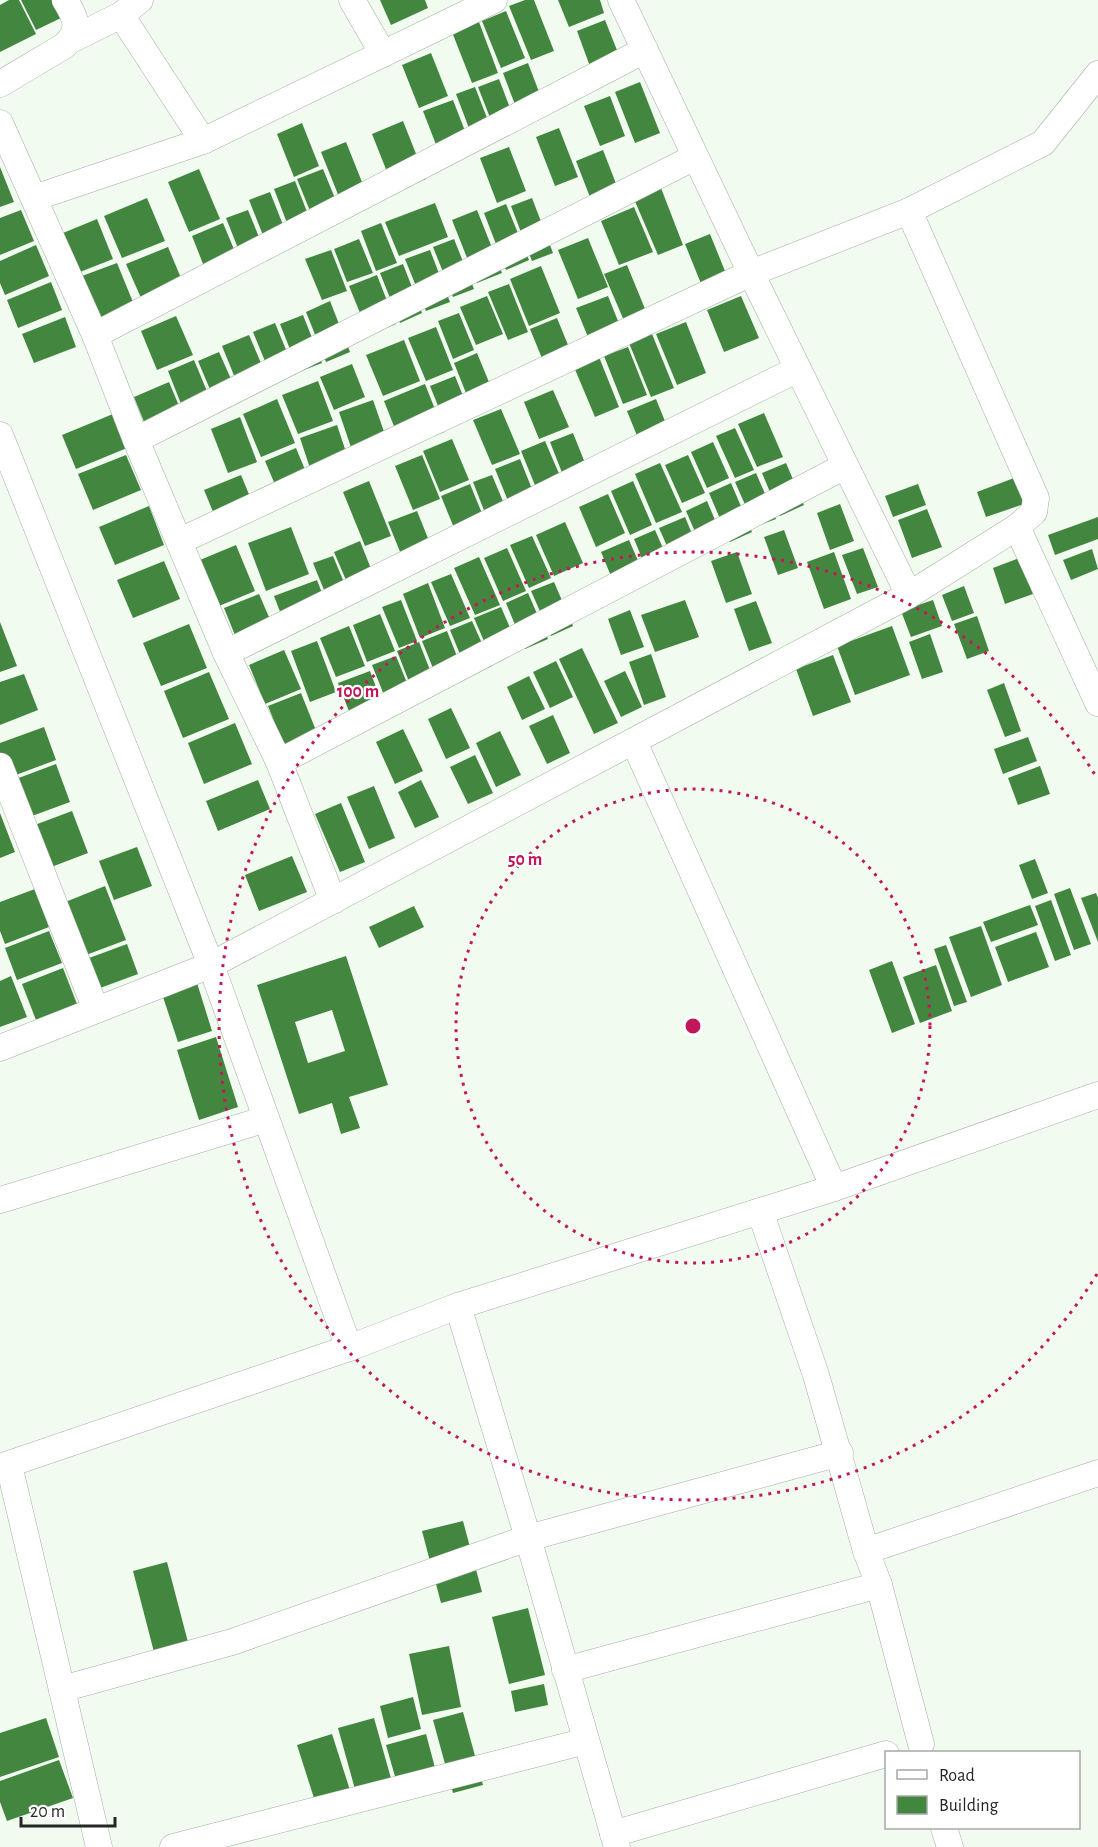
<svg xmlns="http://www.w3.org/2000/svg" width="1098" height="1847" viewBox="0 0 1098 1847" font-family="'Alegreya Sans',sans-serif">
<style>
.building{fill:#438640;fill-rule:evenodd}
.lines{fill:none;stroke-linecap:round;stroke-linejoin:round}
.minor-casing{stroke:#a4aea3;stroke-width:27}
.minor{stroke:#fff;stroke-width:26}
.ring{fill:none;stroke:#c2185b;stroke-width:3;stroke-dasharray:3 6}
.centre{fill:#c2185b;stroke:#fff;stroke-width:3}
.ring-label{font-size:18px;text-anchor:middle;font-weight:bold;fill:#c2185b;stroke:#fff;stroke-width:4.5;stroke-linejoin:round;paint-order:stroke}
</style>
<rect width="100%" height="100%" fill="#f1fbf0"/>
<g class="building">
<polygon points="9,0 19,0 36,34 0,52 0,5"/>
<polygon points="21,0 53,0 61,18 36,30"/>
<polygon points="380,0 425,0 428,8 391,25"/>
<polygon points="525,0 534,0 554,51 531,60 509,6"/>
<polygon points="558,0 600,0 604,13 569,27"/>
<polygon points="506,11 525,58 501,68 482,21"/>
<polygon points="605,20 624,68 595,80 577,31"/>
<polygon points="479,22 498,73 472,83 452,32"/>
<polygon points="431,53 448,96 419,108 402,65"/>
<polygon points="528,63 547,113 522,123 503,73"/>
<polygon points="499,79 518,129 498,138 478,87"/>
<polygon points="640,82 660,133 635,143 615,92"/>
<polygon points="475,87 494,136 475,144 456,94"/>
<polygon points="610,96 625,136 600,146 584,106"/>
<polygon points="453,100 472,149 442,160 423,111"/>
<polygon points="403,121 426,179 395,192 372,134"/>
<polygon points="302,123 319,166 294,177 277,134"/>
<polygon points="559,128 578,177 555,186 536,137"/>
<polygon points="346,142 370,202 345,212 321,152"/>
<polygon points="509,147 526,191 497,203 480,158"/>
<polygon points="603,150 622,199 595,210 576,161"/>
<polygon points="0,167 14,202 0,207"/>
<polygon points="199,169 220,219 189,232 168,182"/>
<polygon points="323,169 343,218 317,228 297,179"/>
<polygon points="295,181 316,235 295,244 274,189"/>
<polygon points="661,188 683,245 658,255 634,199"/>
<polygon points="270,192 291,245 270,253 249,200"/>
<polygon points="147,198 165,241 122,258 104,216"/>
<polygon points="532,198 553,253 532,261 511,206"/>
<polygon points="435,203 448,237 399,256 385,222"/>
<polygon points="506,204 529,260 506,270 484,213"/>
<polygon points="634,207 653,252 619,265 601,221"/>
<polygon points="21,210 34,241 0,255 0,218"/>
<polygon points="248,210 267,257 245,266 226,218"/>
<polygon points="477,210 502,273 477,283 452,220"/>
<polygon points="97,219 113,259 80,272 63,233"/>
<polygon points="223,223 241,266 209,279 192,236"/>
<polygon points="381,223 397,263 376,271 361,231"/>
<polygon points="710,234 729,281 704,291 685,244"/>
<polygon points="588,238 608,287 578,299 558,250"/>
<polygon points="359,239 373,273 347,282 334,249"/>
<polygon points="454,239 474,289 453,297 433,247"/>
<polygon points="36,245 49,276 5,295 0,283 0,261"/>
<polygon points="168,247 186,290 145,307 126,264"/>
<polygon points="331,250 347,291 322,300 305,259"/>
<polygon points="430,250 450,302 426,311 405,259"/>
<polygon points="117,263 137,312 103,327 82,276"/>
<polygon points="403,264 422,313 400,323 380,273"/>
<polygon points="627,265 650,321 628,330 604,274"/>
<polygon points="541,266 560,313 529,326 510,279"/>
<polygon points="377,275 396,324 369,335 349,286"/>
<polygon points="51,282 62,310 18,328 7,300"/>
<polygon points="509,284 528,332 508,340 488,292"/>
<polygon points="487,296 503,334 476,345 460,307"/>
<polygon points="608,296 624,336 593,349 576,308"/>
<polygon points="741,296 759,338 724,352 707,310"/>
<polygon points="330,301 350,352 326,362 306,312"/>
<polygon points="459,313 474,350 453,359 438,321"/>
<polygon points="303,315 322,363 299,372 280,324"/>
<polygon points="176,316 193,355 157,370 141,331"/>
<polygon points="65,317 76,347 34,363 22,334"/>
<polygon points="557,318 575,362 548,373 530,329"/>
<polygon points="686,322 706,373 677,385 656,334"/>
<polygon points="275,323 296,374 274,383 253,332"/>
<polygon points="436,327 453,370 426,381 408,338"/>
<polygon points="652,334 674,388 651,397 629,343"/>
<polygon points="249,335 270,384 242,395 222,346"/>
<polygon points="404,340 420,381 383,396 366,355"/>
<polygon points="628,347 647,395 623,404 604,356"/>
<polygon points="219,352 239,397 217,406 198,361"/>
<polygon points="477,353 498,404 474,413 454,363"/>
<polygon points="599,357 619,407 595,417 574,367"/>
<polygon points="194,360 214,408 187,419 168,371"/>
<polygon points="352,364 365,397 334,410 320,377"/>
<polygon points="455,376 472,418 447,428 430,386"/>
<polygon points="318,381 333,421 298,434 282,395"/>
<polygon points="169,382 187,425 151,439 134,397"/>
<polygon points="425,384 444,432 403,449 384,401"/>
<polygon points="553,390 569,427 539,439 524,402"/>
<polygon points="277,399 295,443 261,457 243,414"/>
<polygon points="656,399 671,436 642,448 627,411"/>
<polygon points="373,400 390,449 356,462 339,412"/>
<polygon points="501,409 520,454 492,465 473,420"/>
<polygon points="764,413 783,457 757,467 738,424"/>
<polygon points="113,414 127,448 76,469 62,435"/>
<polygon points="240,417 257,462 228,473 211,429"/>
<polygon points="337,425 353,473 316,486 300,438"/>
<polygon points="735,428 754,470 735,478 716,436"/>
<polygon points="573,433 591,478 568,488 550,442"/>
<polygon points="452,439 469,480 440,492 423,451"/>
<polygon points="545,441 566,490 541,500 521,451"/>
<polygon points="713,442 729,478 707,488 691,452"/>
<polygon points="296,448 313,489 282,501 265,461"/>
<polygon points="126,455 141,490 93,510 78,474"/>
<polygon points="422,455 440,499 413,510 395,466"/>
<polygon points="688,455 705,493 682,503 665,465"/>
<polygon points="520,459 538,504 513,513 495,469"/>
<polygon points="660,463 682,512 656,523 635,474"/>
<polygon points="786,463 804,505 780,516 762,473"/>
<polygon points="756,473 776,519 755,527 735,482"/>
<polygon points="241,475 258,516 221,531 204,490"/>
<polygon points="492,475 512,523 492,531 473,482"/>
<polygon points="1014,478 1024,504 986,517 977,492"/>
<polygon points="369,481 391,536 365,546 343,492"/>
<polygon points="633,481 652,525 630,535 611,491"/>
<polygon points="731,483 752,532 730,542 709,493"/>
<polygon points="470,484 490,533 461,545 441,496"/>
<polygon points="918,484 926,505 893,517 885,496"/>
<polygon points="608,494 625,533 596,547 579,507"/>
<polygon points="707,501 723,539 702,548 686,511"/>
<polygon points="840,504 854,541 830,550 817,513"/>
<polygon points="149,506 164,545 115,565 99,527"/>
<polygon points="927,509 942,547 912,558 898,520"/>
<polygon points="417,511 436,558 407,569 388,522"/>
<polygon points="685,517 693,536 667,546 659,528"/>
<polygon points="1098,517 1098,539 1055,555 1048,535"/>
<polygon points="565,522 583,563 554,576 536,535"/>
<polygon points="291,527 309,574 266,591 248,543"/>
<polygon points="655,530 673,571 651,580 634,539"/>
<polygon points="784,530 798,568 778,575 764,537"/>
<polygon points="532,536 551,578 529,588 510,545"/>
<polygon points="629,540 647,581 618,593 601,552"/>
<polygon points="360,541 379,589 354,599 334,552"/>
<polygon points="236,545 255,591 219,606 200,560"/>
<polygon points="507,548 526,591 503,601 484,558"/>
<polygon points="863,548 878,587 857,594 842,555"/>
<polygon points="1092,549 1098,569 1071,580 1063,560"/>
<polygon points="737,552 752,594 726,603 711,561"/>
<polygon points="834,552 851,599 824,609 807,562"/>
<polygon points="333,556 353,604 333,612 313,563"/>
<polygon points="479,557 500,605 475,615 454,568"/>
<polygon points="1019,558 1033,594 1005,604 993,568"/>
<polygon points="164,561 180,599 133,618 117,580"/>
<polygon points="451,574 470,618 450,626 431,582"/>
<polygon points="317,580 330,614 287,630 274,596"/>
<polygon points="554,582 573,626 551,636 531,591"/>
<polygon points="428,583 445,628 420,638 403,594"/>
<polygon points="964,586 974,613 952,621 942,595"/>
<polygon points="528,593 548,639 525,649 506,603"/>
<polygon points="259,594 279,640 243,655 224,608"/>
<polygon points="401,600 417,641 399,648 382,607"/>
<polygon points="685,600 699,637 655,652 641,615"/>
<polygon points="933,600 942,626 911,637 901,611"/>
<polygon points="756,601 772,643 749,651 734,609"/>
<polygon points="501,607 520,651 493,662 474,618"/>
<polygon points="630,610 644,647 621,655 608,619"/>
<polygon points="380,614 395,651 367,662 353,625"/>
<polygon points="977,616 989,651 967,659 954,624"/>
<polygon points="472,621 492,666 469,676 450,630"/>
<polygon points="0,622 17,666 0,672"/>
<polygon points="189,624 207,668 161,686 143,643"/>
<polygon points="349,626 365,666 336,677 320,638"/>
<polygon points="892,626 910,675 855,695 837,646"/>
<polygon points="447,631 466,679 441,688 422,641"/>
<polygon points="930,634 943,672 922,679 909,642"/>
<polygon points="317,641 336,692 310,702 291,651"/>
<polygon points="419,642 437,688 415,697 397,651"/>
<polygon points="582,648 618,723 594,734 559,659"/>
<polygon points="284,650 301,689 265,704 249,665"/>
<polygon points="651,654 666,697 644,705 629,662"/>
<polygon points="833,655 851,702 813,716 796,669"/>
<polygon points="396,656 414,700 390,710 372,665"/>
<polygon points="556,661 573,697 550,708 533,672"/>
<polygon points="370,671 385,711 354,724 338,683"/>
<polygon points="625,671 642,707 621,717 604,681"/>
<polygon points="209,672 229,719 183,738 164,691"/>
<polygon points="24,674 38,710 0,725 0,682"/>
<polygon points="529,676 545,709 522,720 507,687"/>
<polygon points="1004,683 1021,731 1005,737 987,690"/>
<polygon points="301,693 323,748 290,761 268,706"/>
<polygon points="451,708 470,748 446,759 428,719"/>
<polygon points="553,715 570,753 547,764 529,726"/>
<polygon points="235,723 252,764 204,784 188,743"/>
<polygon points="44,727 56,760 5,779 0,765 0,743"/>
<polygon points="403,729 423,771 395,784 376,742"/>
<polygon points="500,731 521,775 496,787 476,743"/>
<polygon points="1028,737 1037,761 1003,774 994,749"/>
<polygon points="475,755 493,793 468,804 450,767"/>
<polygon points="56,764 70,802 13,823 0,785"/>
<polygon points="1040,766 1050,794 1018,805 1008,778"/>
<polygon points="258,780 270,809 218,831 206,801"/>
<polygon points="421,780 439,817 415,828 398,792"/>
<polygon points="374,786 395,838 369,849 347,797"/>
<polygon points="341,803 365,862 340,872 315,814"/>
<polygon points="72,811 88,853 33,874 16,832"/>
<polygon points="0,813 15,852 0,858"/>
<polygon points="137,847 152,886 114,900 99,861"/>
<polygon points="292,856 307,892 259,911 245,875"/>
<polygon points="1035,859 1048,893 1032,899 1019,865"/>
<polygon points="105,886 126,940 78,958 58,905"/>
<polygon points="1070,888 1091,944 1074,950 1054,894"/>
<polygon points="35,889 49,927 5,944 0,931 0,902"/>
<polygon points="1096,893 1098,898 1098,942 1081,898"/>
<polygon points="1051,900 1071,955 1055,961 1035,906"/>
<polygon points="1030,905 1038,925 991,942 983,922"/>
<polygon points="414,906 424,927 379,948 369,927"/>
<polygon points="981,926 1002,985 971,997 949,937"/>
<polygon points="49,931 62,963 17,980 5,948"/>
<polygon points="1036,932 1049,967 1008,982 995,947"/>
<polygon points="127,944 138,974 92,991 81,961"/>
<polygon points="946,945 967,1002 954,1006 934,949"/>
<path d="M 346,956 L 388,1085 L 349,1097 L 360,1128 L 341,1134 L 332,1103 L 299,1114 L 257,985 ZM 332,1010 L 345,1051 L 308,1063 L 295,1022 Z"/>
<polygon points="892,961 915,1024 892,1033 869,970"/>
<polygon points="936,965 952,1011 920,1023 903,977"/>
<polygon points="63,968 77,1004 36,1020 22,984"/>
<polygon points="11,976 27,1017 0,1027 0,981"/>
<polygon points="197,983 212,1031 178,1042 162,994"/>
<polygon points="216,1037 238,1107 199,1120 177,1050"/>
<polygon points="463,1521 482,1592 441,1603 422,1531"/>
<polygon points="167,1562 189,1646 155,1656 133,1571"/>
<polygon points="528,1608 545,1675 509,1684 492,1617"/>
<polygon points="449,1646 461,1707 422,1715 409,1654"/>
<polygon points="544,1684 548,1705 515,1712 511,1691"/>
<polygon points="413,1697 421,1729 388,1738 380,1706"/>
<polygon points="463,1712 483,1785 453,1793 433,1720"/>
<polygon points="46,1718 59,1757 0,1777 0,1733"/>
<polygon points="374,1718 394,1789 358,1800 338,1728"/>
<polygon points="332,1734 356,1809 321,1820 297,1745"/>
<polygon points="426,1734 441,1790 402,1801 386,1745"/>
<polygon points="59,1760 73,1798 7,1821 0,1802 0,1781"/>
</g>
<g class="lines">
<g class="minor-casing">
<g id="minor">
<polyline points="140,0 121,15 203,141"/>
<polyline points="352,0 383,54"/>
<polyline points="621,0 751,273 909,595"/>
<polyline points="73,39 121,15"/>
<path d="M 0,84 L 64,46 C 82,30 76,18 65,0"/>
<polyline points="0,123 95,335 136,440 226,653 279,762 333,901"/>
<polyline points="34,198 203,141 494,0"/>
<polyline points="95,335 645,50"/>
<polyline points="0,435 211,965 0,1048"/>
<polyline points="136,440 695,157"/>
<polyline points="1017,527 1098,703"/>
<polyline points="180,541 751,273 909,211"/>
<polyline points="226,653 798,369"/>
<polyline points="634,742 834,1188"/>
<polyline points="279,762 845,466"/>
<polyline points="0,766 96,1010"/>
<polyline points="0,1200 266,1119"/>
<polyline points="760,1211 816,1375 866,1551 879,1585 921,1744"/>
<polyline points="458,1306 528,1538 617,1847"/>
<polyline points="349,1348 211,965 909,595 1017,527 1034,512 1036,498 909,211 1043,143 1098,74"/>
<polyline points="9,1465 99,1847"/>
<polyline points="0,1467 349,1348 458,1306 834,1188 1098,1095"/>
<polyline points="866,1551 1098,1473"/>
<polyline points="565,1670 879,1585"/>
<polyline points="62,1689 232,1642 528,1538 840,1453"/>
<polyline points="944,1828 950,1847"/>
<polyline points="613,1834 886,1754"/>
<polyline points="173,1847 586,1741"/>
</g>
</g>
<use href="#minor" class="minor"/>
</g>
<g class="ring">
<circle cx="693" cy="1026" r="237"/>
<path d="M1097 1274A474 474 0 1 1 1097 778"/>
</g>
<circle cx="693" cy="1026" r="9" class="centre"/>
<g class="ring-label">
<text x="358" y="697">100 m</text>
<text x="525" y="865">50 m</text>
</g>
<rect x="885" y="1751" width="195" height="78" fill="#ffffff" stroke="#a7a9a7" stroke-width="1.5"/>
<rect x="897" y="1770" width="30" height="9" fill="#ffffff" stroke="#a7a9a7" stroke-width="1.5"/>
<text x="939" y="1781" font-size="18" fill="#242824">Road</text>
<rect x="897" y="1796" width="30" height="18" fill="#438640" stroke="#a7a9a7" stroke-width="1.5"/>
<text x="939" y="1811" font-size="18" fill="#242824">Building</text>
<path d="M21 1817v9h94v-9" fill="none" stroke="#242824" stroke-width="3"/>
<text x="30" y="1817" font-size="18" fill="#242824" stroke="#ffffff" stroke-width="4.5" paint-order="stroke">20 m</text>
</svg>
